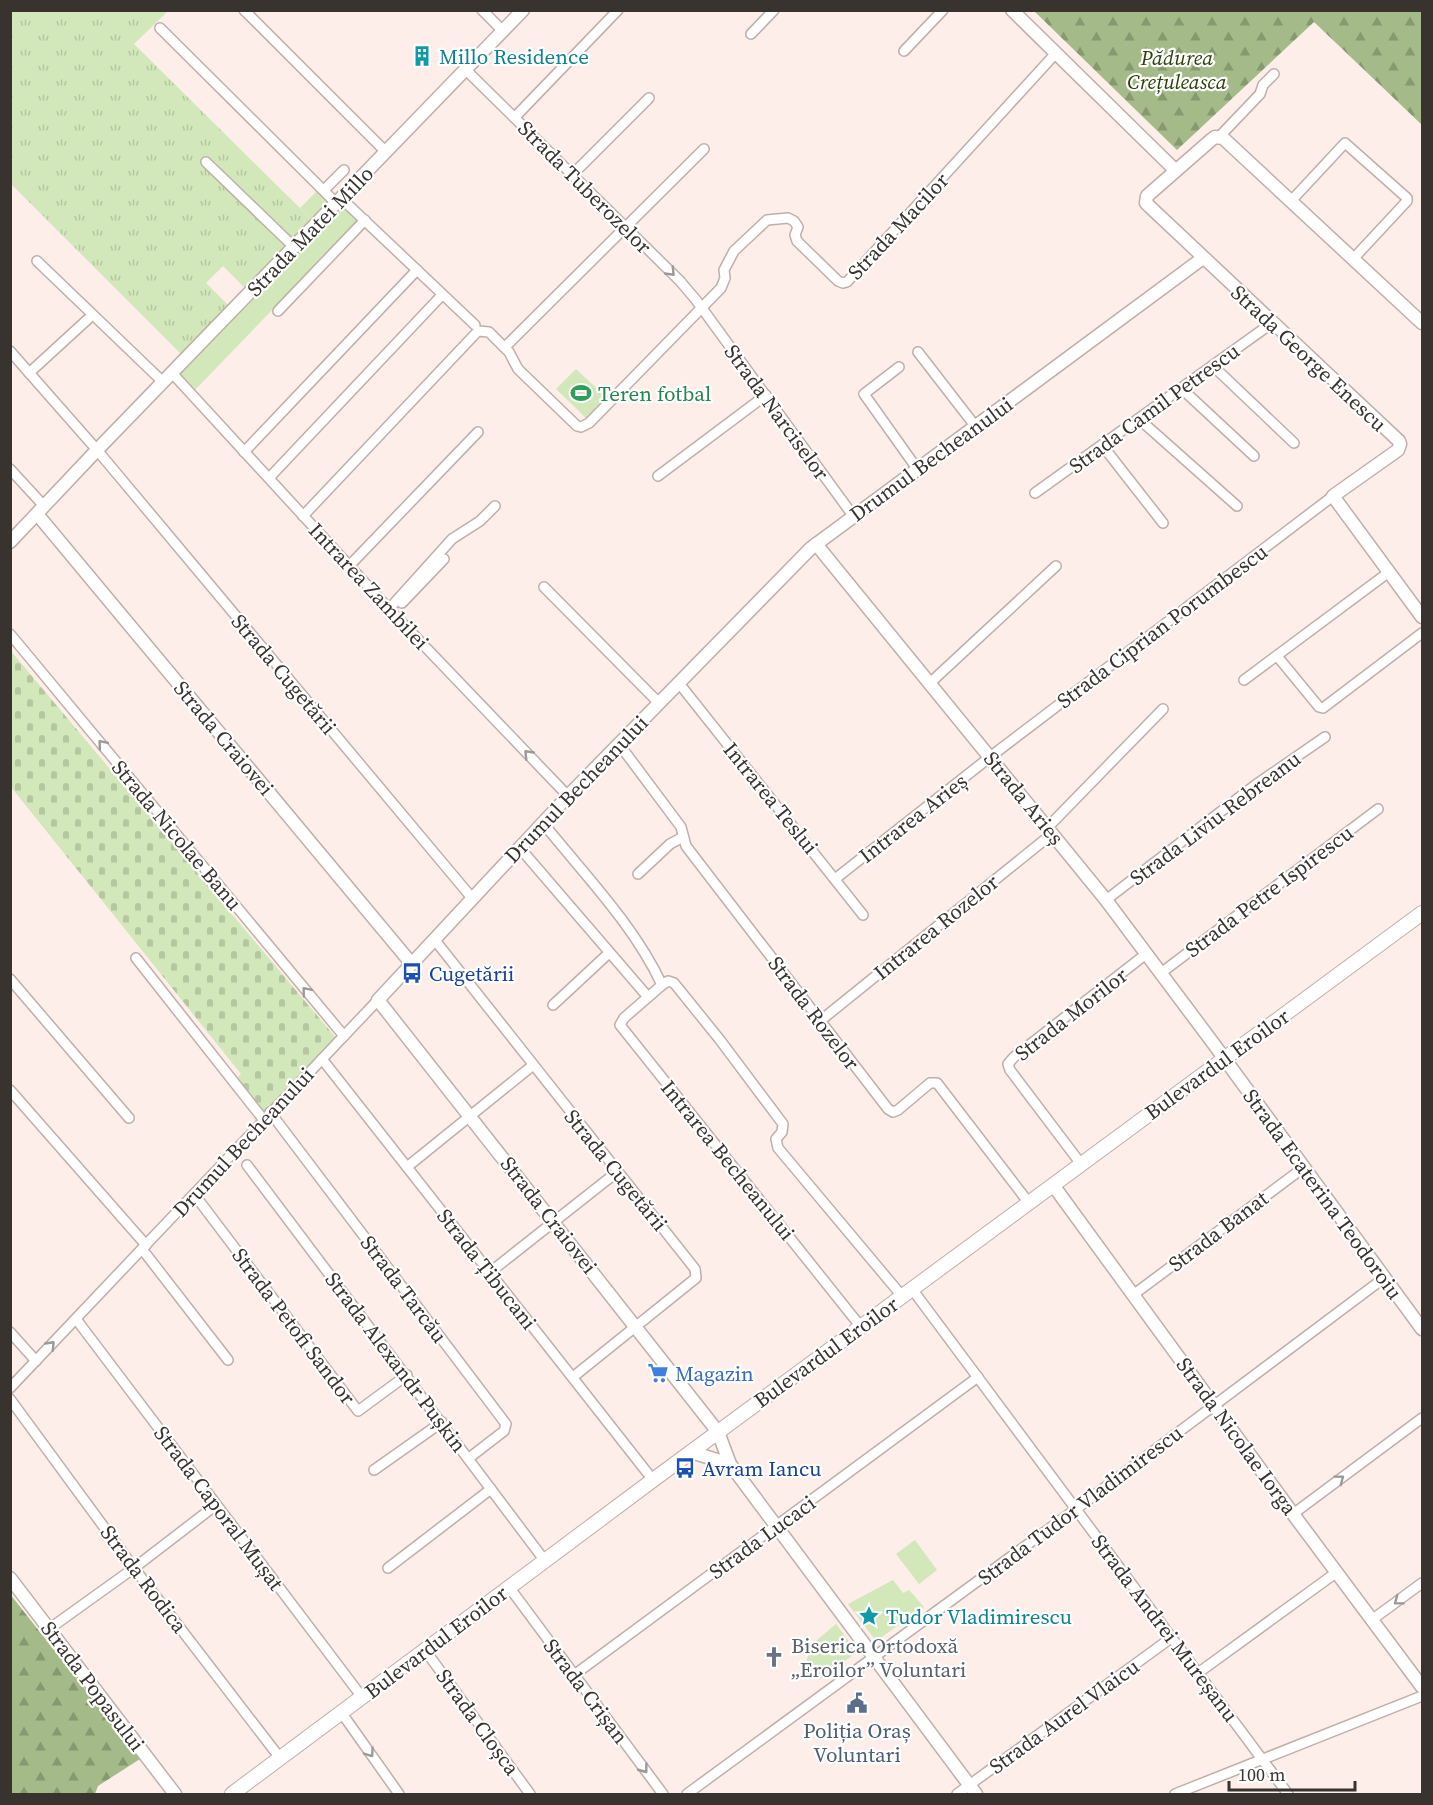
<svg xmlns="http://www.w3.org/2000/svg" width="1433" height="1805" viewBox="0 0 1433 1805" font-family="'Source Serif 4',serif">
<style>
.grass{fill:url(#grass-tufts)}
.forest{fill:url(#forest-firs)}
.cemetery{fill:url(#cemetery-stones)}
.park{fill:#d2e7ba}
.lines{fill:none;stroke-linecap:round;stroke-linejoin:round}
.minor-casing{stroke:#c0afa9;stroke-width:12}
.tertiary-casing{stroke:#c0afa9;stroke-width:15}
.secondary-casing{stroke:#c0afa9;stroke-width:16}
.minor{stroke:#fff;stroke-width:9}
.tertiary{stroke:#fff;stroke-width:12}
.secondary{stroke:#fff;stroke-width:14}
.oneway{stroke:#9c9998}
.labels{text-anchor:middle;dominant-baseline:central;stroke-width:4.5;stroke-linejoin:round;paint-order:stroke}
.culture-label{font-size:21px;fill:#0d838f;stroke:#fff;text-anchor:start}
.park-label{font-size:21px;font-style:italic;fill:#2c4007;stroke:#fff}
.street-label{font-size:21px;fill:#393330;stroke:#fff}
.leisure-label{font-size:21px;fill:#27864d;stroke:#fff;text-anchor:start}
.transit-label{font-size:21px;fill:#164399;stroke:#fff;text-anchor:start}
.shop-label{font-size:21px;fill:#366cbe;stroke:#fff;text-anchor:start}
.worship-label{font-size:21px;fill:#5b616d;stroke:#fff;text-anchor:start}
.service-label{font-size:21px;fill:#4e5e75;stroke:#fff}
</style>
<defs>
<pattern id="grass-tufts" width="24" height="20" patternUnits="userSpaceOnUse" patternTransform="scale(1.5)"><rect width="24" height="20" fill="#d2e7ba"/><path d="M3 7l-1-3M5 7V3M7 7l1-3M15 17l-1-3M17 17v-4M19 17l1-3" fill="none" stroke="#b5c7a0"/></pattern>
<pattern id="forest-firs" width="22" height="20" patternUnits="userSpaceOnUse" patternTransform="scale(1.5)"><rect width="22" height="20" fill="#a4bb89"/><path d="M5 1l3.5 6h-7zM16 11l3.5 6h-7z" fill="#879970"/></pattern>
<pattern id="cemetery-stones" width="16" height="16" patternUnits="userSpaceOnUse" patternTransform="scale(1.5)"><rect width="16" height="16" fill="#d2e7ba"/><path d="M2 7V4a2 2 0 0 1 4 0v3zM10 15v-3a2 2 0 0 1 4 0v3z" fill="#b5c7a0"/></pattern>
</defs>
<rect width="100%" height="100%" fill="#fdeee9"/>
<polygon class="grass" points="10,11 168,11 134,44 312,220 245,288 223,266 206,283 229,306 182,355 11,184"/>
<g class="forest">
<polygon points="1034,11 1422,11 1422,125 1314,22 1177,150"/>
<polygon points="10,1594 140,1759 98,1786 95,1794 11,1794"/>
</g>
<polygon class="cemetery" points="10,650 336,1038 263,1118 234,1081 241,1074 11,787"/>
<g class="park">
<polygon points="318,190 330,202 312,220 300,208"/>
<polygon points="341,205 358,221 195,390 178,372"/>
<polygon points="576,369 606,397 586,418 556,389"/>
<polygon points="915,1540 937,1570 919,1584 896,1554"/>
<polygon points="893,1580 903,1593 909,1590 924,1607 876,1641 848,1604"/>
<polygon points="836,1624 857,1652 819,1680 806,1664 810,1646"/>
</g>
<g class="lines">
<g class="minor-casing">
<g id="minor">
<polyline points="244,10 386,152"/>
<polyline points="482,10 503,31"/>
<polyline points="160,28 337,204"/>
<polyline points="751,34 774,10"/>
<polyline points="904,51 943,10"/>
<polyline points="465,69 680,281 696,300 854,517"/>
<polyline points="515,117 618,10"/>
<polyline points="1219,137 1260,94 1263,85 1274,74"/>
<polyline points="206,162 295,248"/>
<polyline points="573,174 649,98"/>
<polyline points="324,190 344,170"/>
<polyline points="342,199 475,325"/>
<polyline points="1291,201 1345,143 1407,198 1407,201 1353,259"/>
<polyline points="37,261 163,382"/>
<polyline points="278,311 365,220"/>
<polyline points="505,347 704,149"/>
<polyline points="10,351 97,450 472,898"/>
<polyline points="918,352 976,427"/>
<polyline points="1213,366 1294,443"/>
<polyline points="899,367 864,394 918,470"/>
<polyline points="29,373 88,319"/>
<polyline points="172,373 389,609 568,796"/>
<polyline points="1182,389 1254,456"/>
<polyline points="1139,419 1237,506"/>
<polyline points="1102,445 1163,523"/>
<polyline points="244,452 417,270"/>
<polyline points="10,469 44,506"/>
<polyline points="658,476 766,395"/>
<polyline points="269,478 442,295"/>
<polyline points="1035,493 1272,323"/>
<polyline points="303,516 478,331 489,332 509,352 518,369 577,426 581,427 589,423 721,288 725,278 724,270 734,251 767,220 788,218 794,221 798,227 795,235 797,241 838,281 843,283 847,282 1056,53"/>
<polyline points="349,566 478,432"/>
<polyline points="544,587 659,703"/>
<polyline points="402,603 444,559"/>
<polyline points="389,609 452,539 480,521 495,506"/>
<polyline points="10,634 344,1036"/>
<polyline points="1277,656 1319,707 1323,708 1422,633"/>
<polyline points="1244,680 1389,572"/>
<polyline points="678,682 863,915"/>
<polyline points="930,683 1056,566"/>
<polyline points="619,744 681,827 686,846 888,1109 893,1112 898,1110 930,1083 937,1083 1029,1203"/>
<path d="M 543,823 C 584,874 634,925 662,985"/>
<polyline points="1048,827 1163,709"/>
<polyline points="519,847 648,997"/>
<polyline points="638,874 670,844 683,837"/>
<polyline points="835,879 990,757 1333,496"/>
<polyline points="1106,900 1254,786 1325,737"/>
<polyline points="434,939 695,1269 696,1278 573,1377"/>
<polyline points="136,958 263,1119"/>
<polyline points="1161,973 1378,809"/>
<polyline points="10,979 129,1118"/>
<polyline points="553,1005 609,953"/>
<polyline points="820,1021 1053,833"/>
<polyline points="322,1059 653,1480"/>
<polyline points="10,1090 146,1245"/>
<polyline points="270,1112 506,1424 504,1431 469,1458"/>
<polyline points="1081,1164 1010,1070 1008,1064 1014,1057 1146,954"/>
<polyline points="247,1165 545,1561"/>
<polyline points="407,1167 532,1066"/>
<polyline points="194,1194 358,1411 407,1375"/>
<polyline points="142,1249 228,1360"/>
<polyline points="489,1273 617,1172"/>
<polyline points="912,1289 1288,1794"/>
<polyline points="1133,1295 1303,1168"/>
<polyline points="76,1319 362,1697"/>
<polyline points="861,1327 620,1025 624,1018 662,985 668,981 674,983 720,1040 783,1124 782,1132 776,1139 778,1148 902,1296"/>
<polyline points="10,1332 36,1361"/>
<polyline points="10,1388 378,1000"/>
<polyline points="10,1399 134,1568 280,1758"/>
<polyline points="374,1470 442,1422"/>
<polyline points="1293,1514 1422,1418"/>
<polyline points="388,1568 491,1489"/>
<polyline points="509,1587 663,1794"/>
<polyline points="1373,1619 1422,1583"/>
<polyline points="49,1629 134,1568 216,1505"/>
<polyline points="425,1650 530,1794"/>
<polyline points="1198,1673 1337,1572"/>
<polyline points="574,1675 978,1377"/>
<polyline points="341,1712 399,1794"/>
<polyline points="687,1794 1076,1509 1384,1278"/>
<polyline points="957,1794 1171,1638"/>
<polyline points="1175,1794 1422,1696"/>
</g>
</g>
<g class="tertiary-casing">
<g id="tertiary">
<polyline points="1012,10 1175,170"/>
<polyline points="1422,323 1223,138 1215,137 1211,140 1147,196 1146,203 1149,206 1399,441 1400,444 1398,450 1333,496 1422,617"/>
<polyline points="37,514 411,963"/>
<polyline points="10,542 97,450 523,10"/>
<polyline points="816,544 1106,900 1213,1043 1422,1329"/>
<polyline points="1053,1185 1293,1514 1422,1687"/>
<polyline points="691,1452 730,1464"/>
<polyline points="10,1578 175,1794"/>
<polyline points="976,1794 730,1464 718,1432 378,1000 568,796 811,548 1203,258"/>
</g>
</g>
<g class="secondary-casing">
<polyline id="secondary" points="232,1794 653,1480 1422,913"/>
</g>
<use href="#minor" class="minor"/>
<use href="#tertiary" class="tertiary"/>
<use href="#secondary" class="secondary"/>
</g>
<defs><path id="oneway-chevron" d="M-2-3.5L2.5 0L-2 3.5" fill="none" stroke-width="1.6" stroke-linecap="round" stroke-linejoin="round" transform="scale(1.5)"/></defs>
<g class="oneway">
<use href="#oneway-chevron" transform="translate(671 272) rotate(46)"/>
<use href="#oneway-chevron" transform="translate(102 744) rotate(-130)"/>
<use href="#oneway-chevron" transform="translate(528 754) rotate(-134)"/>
<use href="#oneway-chevron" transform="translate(306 991) rotate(-130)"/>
<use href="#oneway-chevron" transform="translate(51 1345) rotate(-46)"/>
<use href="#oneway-chevron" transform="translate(1340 1479) rotate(-37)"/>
<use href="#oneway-chevron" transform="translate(1398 1601) rotate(143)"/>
<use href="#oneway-chevron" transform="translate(370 1753) rotate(55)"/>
<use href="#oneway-chevron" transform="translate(644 1769) rotate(53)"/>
</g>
<defs>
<g id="building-bare" transform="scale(1.62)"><path d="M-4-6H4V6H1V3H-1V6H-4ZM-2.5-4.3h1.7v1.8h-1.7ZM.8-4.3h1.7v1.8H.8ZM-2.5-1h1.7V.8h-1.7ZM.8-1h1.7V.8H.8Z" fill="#0f9aa8" stroke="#fff" stroke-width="2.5" paint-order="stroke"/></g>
<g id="stadium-bare" transform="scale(1.62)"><path d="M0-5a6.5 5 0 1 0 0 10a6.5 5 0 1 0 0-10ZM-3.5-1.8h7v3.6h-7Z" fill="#2e9e5b" stroke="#fff" stroke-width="2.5" paint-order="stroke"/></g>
<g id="bus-bare" transform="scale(1.62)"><path d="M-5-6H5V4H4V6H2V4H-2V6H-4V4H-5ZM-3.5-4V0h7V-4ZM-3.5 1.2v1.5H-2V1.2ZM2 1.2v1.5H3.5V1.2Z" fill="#1a4fb4" stroke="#fff" stroke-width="2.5" paint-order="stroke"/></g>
<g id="supermarket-bare" transform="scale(1.62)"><path d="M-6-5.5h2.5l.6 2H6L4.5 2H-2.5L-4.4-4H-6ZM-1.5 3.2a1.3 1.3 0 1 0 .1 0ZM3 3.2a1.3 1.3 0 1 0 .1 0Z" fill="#3f7fe0" stroke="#fff" stroke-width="2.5" paint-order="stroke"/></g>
<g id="sight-bare" transform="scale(1.62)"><path d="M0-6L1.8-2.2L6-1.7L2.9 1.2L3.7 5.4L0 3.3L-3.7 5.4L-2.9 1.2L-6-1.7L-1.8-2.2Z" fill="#0f9aa8" stroke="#fff" stroke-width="2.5" paint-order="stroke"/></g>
<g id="church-bare" transform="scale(1.62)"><path d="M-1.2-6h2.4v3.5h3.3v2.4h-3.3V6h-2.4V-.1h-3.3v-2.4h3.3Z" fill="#6b7280" stroke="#fff" stroke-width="2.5" paint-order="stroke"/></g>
<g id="civic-bare" transform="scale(1.62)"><path d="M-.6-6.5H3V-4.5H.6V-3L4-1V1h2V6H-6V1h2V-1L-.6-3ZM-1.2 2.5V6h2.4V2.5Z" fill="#5c6f8a" stroke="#fff" stroke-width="2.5" paint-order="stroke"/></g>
</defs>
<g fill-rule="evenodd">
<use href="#building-bare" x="422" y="56"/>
<use href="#stadium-bare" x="581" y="393"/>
<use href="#bus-bare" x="412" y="973"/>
<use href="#supermarket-bare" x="658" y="1373"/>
<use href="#bus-bare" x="685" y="1468"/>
<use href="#sight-bare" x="869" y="1616"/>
<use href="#church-bare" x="774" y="1657"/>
<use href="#civic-bare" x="857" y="1703"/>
</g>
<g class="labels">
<g class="culture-label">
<text x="439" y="56">Millo Residence</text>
<text x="886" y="1616">Tudor Vladimirescu</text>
</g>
<g class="park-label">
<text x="1177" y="57">Pădurea<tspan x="1177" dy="24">Crețuleasca</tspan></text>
</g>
<g class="street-label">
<text transform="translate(585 187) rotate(45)">Strada Tuberozelor</text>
<text transform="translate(898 226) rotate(-47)">Strada Macilor</text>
<text transform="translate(310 231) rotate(-46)">Strada Matei Millo</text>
<text transform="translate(1309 358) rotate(43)">Strada George Enescu</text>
<text transform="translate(1154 408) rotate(-36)">Strada Camil Petrescu</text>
<text transform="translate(777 412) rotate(54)">Strada Narciselor</text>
<text transform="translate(931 459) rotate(-36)">Drumul Becheanului</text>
<text transform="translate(369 586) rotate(47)">Intrarea Zambilei</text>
<text transform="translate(1162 626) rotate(-37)">Strada Ciprian Porumbescu</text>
<text transform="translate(284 674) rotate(50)">Strada Cugetării</text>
<text transform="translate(224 738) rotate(50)">Strada Craiovei</text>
<text transform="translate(576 789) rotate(-46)">Drumul Becheanului</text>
<text transform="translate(771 798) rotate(51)">Intrarea Teslui</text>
<text transform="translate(1024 798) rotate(51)">Strada Arieș</text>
<text transform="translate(913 818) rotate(-38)">Intrarea Arieș</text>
<text transform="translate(1215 818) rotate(-37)">Strada Liviu Rebreanu</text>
<text transform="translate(177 835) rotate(50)">Strada Nicolae Banu</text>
<text transform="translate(1269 891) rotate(-37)">Strada Petre Ispirescu</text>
<text transform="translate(936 927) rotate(-39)">Intrarea Rozelor</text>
<text transform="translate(814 1013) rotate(53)">Strada Rozelor</text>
<text transform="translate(1071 1014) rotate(-38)">Strada Morilor</text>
<text transform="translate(1217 1064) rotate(-36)">Bulevardul Eroilor</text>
<text transform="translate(243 1142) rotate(-47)">Drumul Becheanului</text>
<text transform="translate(728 1160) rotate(51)">Intrarea Becheanului</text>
<text transform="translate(616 1170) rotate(51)">Strada Cugetării</text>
<text transform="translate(1323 1194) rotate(54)">Strada Ecaterina Teodoroiu</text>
<text transform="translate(549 1215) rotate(52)">Strada Craiovei</text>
<text transform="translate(1218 1231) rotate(-37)">Strada Banat</text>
<text transform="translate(487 1269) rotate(52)">Strada Țibucani</text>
<text transform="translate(404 1289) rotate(53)">Strada Tarcău</text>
<text transform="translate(294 1326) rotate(53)">Strada Petofi Sandor</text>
<text transform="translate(826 1352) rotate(-36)">Bulevardul Eroilor</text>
<text transform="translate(396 1362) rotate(53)">Strada Alexandr Pușkin</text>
<text transform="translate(1237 1436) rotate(54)">Strada Nicolae Iorga</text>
<text transform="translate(1080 1505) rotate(-37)">Strada Tudor Vladimirescu</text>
<text transform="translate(219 1508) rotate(53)">Strada Caporal Mușat</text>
<text transform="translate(762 1537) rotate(-36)">Strada Lucaci</text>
<text transform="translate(144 1579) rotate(53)">Strada Rodica</text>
<text transform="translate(1165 1628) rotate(53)">Strada Andrei Mureșanu</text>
<text transform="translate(436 1642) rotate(-37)">Bulevardul Eroilor</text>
<text transform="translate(93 1686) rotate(53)">Strada Popasului</text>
<text transform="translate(586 1691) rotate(53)">Strada Crișan</text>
<text transform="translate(1064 1716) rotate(-36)">Strada Aurel Vlaicu</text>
<text transform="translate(478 1722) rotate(54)">Strada Cloșca</text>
</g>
<g class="leisure-label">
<text x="598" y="393">Teren fotbal</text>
</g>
<g class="transit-label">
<text x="429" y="973">Cugetării</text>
<text x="702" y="1468">Avram Iancu</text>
</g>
<g class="shop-label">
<text x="675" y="1373">Magazin</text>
</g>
<g class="worship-label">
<text x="791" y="1645">Biserica Ortodoxă<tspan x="791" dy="24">„Eroilor” Voluntari</tspan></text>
</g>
<g class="service-label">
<text x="857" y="1730">Poliția Oraș<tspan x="857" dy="24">Voluntari</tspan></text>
</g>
</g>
<rect width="1433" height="1805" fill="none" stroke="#393330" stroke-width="24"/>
<path d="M1229 1781v9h126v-9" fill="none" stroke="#393330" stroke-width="3"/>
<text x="1238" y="1781" font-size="18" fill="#393330" stroke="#ffffff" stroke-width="4.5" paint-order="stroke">100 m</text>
</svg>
